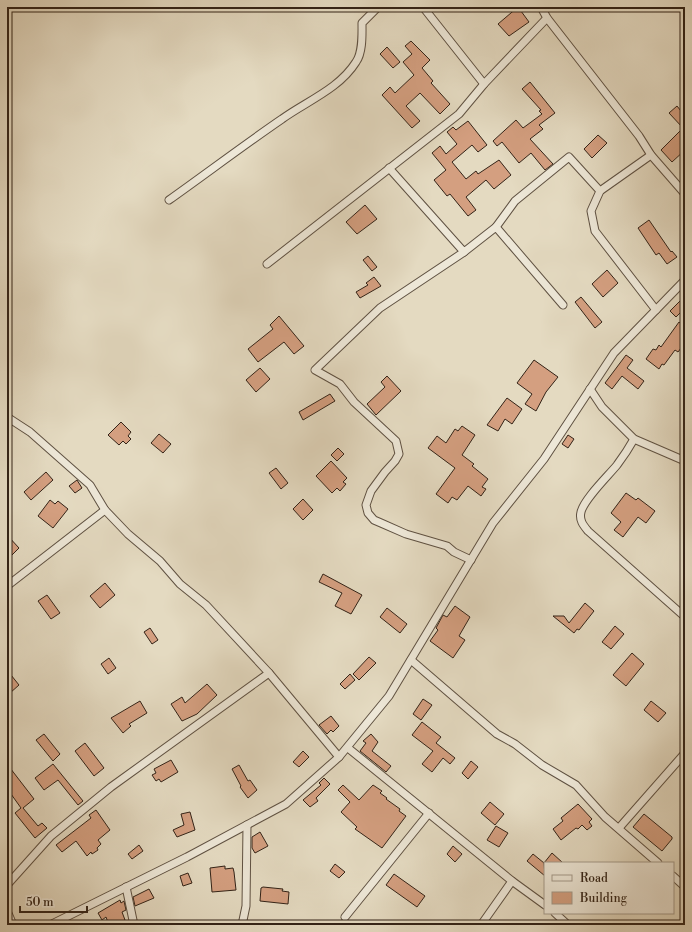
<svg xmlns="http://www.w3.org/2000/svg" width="692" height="932" viewBox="0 0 692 932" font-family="'Libre Bodoni',serif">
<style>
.building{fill:#d49f80;stroke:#332317}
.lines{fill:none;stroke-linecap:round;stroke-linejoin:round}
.minor-casing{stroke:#5f5142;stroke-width:9}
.minor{stroke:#ede7d7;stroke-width:7}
</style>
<rect width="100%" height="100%" fill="#e4dac1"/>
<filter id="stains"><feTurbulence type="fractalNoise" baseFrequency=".005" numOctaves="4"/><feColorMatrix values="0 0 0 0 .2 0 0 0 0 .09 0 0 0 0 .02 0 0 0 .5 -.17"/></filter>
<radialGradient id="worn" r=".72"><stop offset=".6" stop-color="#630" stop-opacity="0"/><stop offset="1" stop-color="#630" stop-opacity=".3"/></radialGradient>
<g class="building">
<polygon points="518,7 529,22 509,36 498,24"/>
<polygon points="411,41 430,60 422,68 433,81 431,83 450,104 440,114 420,93 406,106 420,121 412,128 382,95 390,87 395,93 414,75 403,62 412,54 405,46"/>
<polygon points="387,47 400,62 393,68 380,54"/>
<polygon points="530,82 555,113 539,125 543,129 530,139 553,164 545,170 531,153 519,163 502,142 497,146 493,141 516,120 523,128 542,114 539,111 541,110 522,89"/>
<polygon points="677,106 685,116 685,150 672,162 661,150 683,128 669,113"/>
<polygon points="468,121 487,145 478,152 472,145 452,162 466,179 476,171 478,174 499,160 511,175 494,189 486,180 466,197 476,210 468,216 450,194 447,196 434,180 446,170 432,153 440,146 446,154 457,144 447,132 453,127 456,130"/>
<polygon points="598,135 607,143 592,158 584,149"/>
<polygon points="365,205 377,219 357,234 346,222"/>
<polygon points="649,220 671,252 672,251 677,257 667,264 659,253 656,255 638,228"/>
<polygon points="368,256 377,267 372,271 363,260"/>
<polygon points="607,270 618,283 603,297 592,284"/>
<polygon points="374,277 381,286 360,298 356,292 368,285 366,283"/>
<polygon points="581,297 602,322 595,328 575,302"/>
<polygon points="680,301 685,308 676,317 670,311"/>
<polygon points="279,316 304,346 294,354 284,342 258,362 248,349 273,329 270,325"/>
<polygon points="679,322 685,327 685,343 678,352 675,350 664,365 662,364 659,369 646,359 653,349 656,350 659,345 661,347"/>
<polygon points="626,355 633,360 627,368 644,381 638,389 622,376 612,389 605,383"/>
<polygon points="534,360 558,377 546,392 536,411 525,404 532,394 517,383"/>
<polygon points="260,368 270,379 256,392 246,380"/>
<polygon points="387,376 401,391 376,415 367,404 385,387 381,382"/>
<polygon points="330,394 335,401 303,420 299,412"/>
<polygon points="507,398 522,409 512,424 505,419 498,431 487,425"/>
<polygon points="121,422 131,432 128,436 131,439 126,444 123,441 119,445 108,435"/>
<polygon points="462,426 475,435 462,455 474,464 472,466 488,479 482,487 486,489 481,496 468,486 457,500 452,497 448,503 436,494 455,468 428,448 437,436 446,443 455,429 458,431"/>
<polygon points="159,434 171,444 163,453 151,443"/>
<polygon points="568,435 574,439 568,448 562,444"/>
<polygon points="338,448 344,454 337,461 331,455"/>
<polygon points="331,461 347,478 343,482 346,484 340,491 337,488 332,493 316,476"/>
<polygon points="276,468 288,483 281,489 269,473"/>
<polygon points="46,472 53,480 31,500 24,492"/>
<polygon points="77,480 82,488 75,493 69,486"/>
<polygon points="626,493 636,500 638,498 655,511 646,523 638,517 623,537 614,530 621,522 611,513"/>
<polygon points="303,499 313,510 303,520 293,509"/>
<polygon points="50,500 55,504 58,501 68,509 53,528 38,516"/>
<polygon points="7,535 19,548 12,555 7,550"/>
<polygon points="323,574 362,595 351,614 335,606 342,593 319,582"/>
<polygon points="105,583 115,595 100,608 90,596"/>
<polygon points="47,595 60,613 51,619 38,601"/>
<polygon points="585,603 594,611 579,630 577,629 574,633 553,616 564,616 569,623"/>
<polygon points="455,606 470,617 459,636 465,640 453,658 430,641 438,630 436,628 443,615 447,617"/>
<polygon points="387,608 407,624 400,633 380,617"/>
<polygon points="615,626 624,634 611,649 602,642"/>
<polygon points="150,628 158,640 152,644 144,632"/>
<polygon points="632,653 644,664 626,686 613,675"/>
<polygon points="369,657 376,663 359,680 353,674"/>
<polygon points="109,658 116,668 108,674 101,664"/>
<polygon points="7,670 19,685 10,693 7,689"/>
<polygon points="350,674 355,680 345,689 340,684"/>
<polygon points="207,684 217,695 197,714 182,721 171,704 182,697 185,703"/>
<polygon points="423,699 432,705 421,720 413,714"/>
<polygon points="140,701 147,713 129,724 131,726 123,733 111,718"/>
<polygon points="651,701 666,713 658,722 644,710"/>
<polygon points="331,716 339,726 333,732 331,730 327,734 319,725"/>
<polygon points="422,722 441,737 436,743 455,758 450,764 443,758 432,772 422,764 433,751 412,735"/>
<polygon points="44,734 60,754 53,761 36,740"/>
<polygon points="371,734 378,742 372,751 391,766 386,772 360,751 366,743 363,741"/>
<polygon points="85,743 104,768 94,776 75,751"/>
<polygon points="303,751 309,757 299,767 293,762"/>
<polygon points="171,760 178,772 161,782 159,779 156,781 152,775 156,773 154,769"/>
<polygon points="471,761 478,767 468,779 462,773"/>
<polygon points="7,764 34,799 23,808 38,826 42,823 47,828 35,838 15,813 21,808 11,794 7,798 7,786 10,784 7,781"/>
<polygon points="53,764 83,801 78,805 58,780 44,790 35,778"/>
<polygon points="239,765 248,781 250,780 257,790 248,798 240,787 241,786 232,769"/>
<polygon points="324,778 330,784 316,798 318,801 310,807 303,800 321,785 319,783"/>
<polygon points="343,785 359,800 373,785 382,791 380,793 387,798 386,799 400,809 399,811 406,816 382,848 355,829 357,827 341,812 350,802 338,790"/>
<polygon points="490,802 504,814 495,825 481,813"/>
<polygon points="578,804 592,819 589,822 592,826 587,830 582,825 578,829 576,828 561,840 553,829 563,821 561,818"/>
<polygon points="96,810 110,830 98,840 101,844 97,848 98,850 92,854 91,852 87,856 76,841 62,852 56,845 91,818 89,815"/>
<polygon points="190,812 195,830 177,837 173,830 184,825 181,814"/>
<polygon points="644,814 672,837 672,839 662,851 633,827"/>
<polygon points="496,826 508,833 499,847 487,840"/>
<polygon points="260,832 268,846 255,853 252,848 252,837"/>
<polygon points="139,845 143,851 132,859 128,854"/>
<polygon points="453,846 462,854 455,862 447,854"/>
<polygon points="552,853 563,863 544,863 545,876 527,861 533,854 544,863"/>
<polygon points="335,864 345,872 339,878 330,871"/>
<polygon points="225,866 225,869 233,868 234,872 236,890 212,892 210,868"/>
<polygon points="188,873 192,883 183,886 180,876"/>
<polygon points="394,874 425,896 417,907 386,885"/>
<polygon points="263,887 283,889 282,891 289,892 288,904 260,901 261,888"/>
<polygon points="149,889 154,898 135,906 133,897"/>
<polygon points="120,900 121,903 124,901 126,910 122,912 125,920 109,925 106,917 102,920 98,913"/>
</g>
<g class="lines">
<g class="minor-casing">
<g id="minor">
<polyline points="423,7 484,84"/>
<polyline points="541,7 547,18 639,136 651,155 685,194"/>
<polyline points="651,155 600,191 591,211 595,231 656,310"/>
<polyline points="389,168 464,252 496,227 563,305"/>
<path d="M 169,200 C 207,173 244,145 282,119 C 307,101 339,89 356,62 C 363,52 362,34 362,23 L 378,7"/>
<polyline points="496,227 515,201 569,157 600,191"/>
<polyline points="464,252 380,308 315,370 340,384 354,402 396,441 399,454 395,461 385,472 371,491 366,505 368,513 374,520 381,523 406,534 447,546 454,552 471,560"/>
<polyline points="267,264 459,114 484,84 547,18"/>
<polyline points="590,389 602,407 634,439 685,461"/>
<polyline points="7,417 30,432 90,485 105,510 128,534 160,561 180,584 206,605 269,673 339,757"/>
<path d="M 634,439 C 629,448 623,457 617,465 C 608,476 584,499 581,512 C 579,520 583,525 588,531 L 685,617"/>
<polyline points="7,586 105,510"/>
<polyline points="411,660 497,734 515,744 542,765 576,785 605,817 658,863"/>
<polyline points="348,748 512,881 545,905"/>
<polyline points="619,828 685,753"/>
<polyline points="673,876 685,887"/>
<polyline points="7,885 51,836 111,787 269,673"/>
<polyline points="126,887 134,925"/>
<polyline points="7,911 13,925"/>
<polyline points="555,913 568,925"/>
<polyline points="345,917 429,813"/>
<polyline points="50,925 187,857 286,804 339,757 389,696 493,523 544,459 614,353 685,280"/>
<polyline points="242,925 246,906 247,825"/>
<polyline points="481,925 512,881"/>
</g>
</g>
<use href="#minor" class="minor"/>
</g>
<rect width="692" height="932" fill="none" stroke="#e4dac1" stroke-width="24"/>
<rect x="8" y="8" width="676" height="916" fill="none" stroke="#332317" stroke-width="2"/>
<rect x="12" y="12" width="668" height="908" fill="none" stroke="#332317"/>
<rect x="544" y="862" width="130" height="52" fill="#ede7d7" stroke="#a3998a"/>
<rect x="552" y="875" width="20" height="6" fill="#ede7d7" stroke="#a3998a"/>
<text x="580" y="882" font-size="12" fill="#332317">Road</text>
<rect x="552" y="892" width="20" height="12" fill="#d49f80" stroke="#a3998a"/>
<text x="580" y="902" font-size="12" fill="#332317">Building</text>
<path d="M20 906v6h67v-6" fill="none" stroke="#332317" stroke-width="2"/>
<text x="26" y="906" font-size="12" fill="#332317" stroke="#ede7d7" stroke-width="3" paint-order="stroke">50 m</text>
<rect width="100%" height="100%" filter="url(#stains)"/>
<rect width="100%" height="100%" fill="url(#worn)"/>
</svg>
